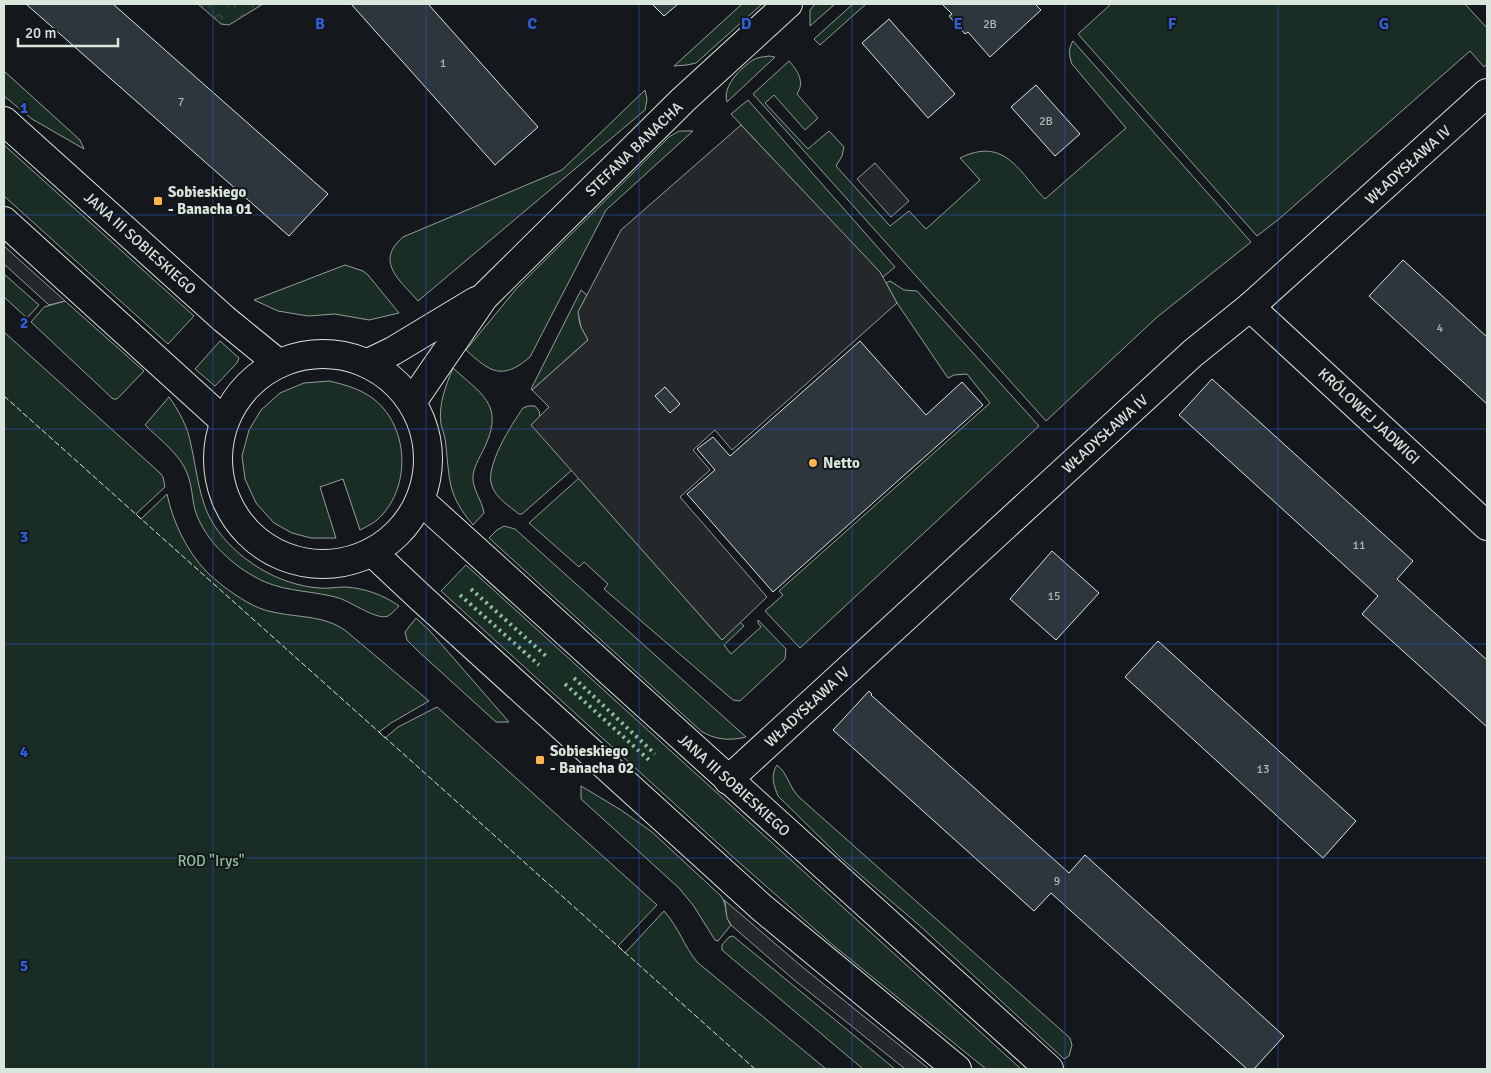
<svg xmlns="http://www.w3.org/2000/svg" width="1491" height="1073" viewBox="0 0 1491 1073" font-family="Signika,sans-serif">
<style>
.green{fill:#1a2d24;stroke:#939e99}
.park{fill:url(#park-crowns);stroke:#939e99}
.parking{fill:#24282b;stroke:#939e99}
.building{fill:#2c363c;stroke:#d8e6dc}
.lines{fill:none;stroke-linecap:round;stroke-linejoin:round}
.minor-casing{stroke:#d8e6dc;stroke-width:30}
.tertiary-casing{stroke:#d8e6dc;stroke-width:30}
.minor{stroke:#14181c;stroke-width:28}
.tertiary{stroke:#14181c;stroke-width:28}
.hedge{stroke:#8ac095;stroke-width:4;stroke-dasharray:2.5 4;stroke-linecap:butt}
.fence{stroke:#d8e6dc;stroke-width:1;stroke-dasharray:6 2.5;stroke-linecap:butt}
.grid{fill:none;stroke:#305dd8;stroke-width:1;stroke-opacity:0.55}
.poi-dot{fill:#ffb74d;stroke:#14181c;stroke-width:2}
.labels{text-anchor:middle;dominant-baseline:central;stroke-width:4;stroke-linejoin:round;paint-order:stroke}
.number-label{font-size:12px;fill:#adbab4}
.street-label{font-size:15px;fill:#d8e6dc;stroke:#14181c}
.poi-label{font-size:15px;font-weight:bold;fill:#d8e6dc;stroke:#14181c;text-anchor:start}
.park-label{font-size:15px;fill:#8ac095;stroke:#14181c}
.grid-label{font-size:16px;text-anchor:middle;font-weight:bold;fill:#305dd8;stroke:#14181c;stroke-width:4;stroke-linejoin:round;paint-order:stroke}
</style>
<defs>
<pattern id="park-crowns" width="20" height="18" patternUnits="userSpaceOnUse" patternTransform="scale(1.25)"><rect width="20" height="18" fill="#1a2d24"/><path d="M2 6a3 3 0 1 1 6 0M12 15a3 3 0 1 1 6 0" fill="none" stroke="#3b4b43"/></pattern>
</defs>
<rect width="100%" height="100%" fill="#14181c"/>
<g class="green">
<polygon points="742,4 762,4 696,63 687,65 674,66"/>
<polygon points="815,4 835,4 810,26 810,10"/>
<polygon points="853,4 866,4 820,45 814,39"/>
<polygon points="1111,4 1465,4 1487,28 1487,64 1484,67 1470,51 1279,219 1257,236 1078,34"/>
<path d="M 1073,41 L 1251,242 L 1156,318 L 1046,421 L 753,94 L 789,61 C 798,71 805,82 797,94 L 818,118 L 805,130 L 774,95 L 765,103 L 808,149 L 829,131 L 844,147 L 842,156 L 836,166 L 890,226 L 909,211 L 926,229 L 980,180 L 960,158 C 1005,136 1019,172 1045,199 L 1126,128 L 1072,64 C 1069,56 1068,49 1073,41 Z"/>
<path d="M 769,56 L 775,57 L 727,102 C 722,86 741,68 753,60 C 757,57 764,57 769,56 Z"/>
<polygon points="4,71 80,140 84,149 32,119 4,96"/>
<path d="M 645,90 L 647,99 L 645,110 L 418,301 C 400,280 374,262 403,237 L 562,170 Z"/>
<polygon points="748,100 895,267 883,277 731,114"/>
<path d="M 679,131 L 693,131 L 606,210 L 530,357 C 502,381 490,372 466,350 L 517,288 L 669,137 Z"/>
<polygon points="4,145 194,316 168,344 4,196"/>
<polygon points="345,265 363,271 368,275 399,313 369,320 335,314 308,316 278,311 254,300"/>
<polygon points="4,274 39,305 27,318 4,297"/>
<polygon points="890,281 904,290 917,291 1039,426 800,648 765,611 783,595 779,591 990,403 967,374 954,375 948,378 897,303 886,283"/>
<path d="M 581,290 L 587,295 C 576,316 576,319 588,340 L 532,390 L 531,389 Z"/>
<polygon points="65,301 144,371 117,399 113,399 31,322 44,307"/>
<path d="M 4,332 L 160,473 L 163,477 L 165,487 L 136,514 L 141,519 L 167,494 C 173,522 186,550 206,571 C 211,577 218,581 223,586 C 238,597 255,609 273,612 C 299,618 324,615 346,631 L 429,701 L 391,723 L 379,732 L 385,738 L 398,727 L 437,707 L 657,905 L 618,946 L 625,953 L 664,911 C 678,926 684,946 697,962 L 826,1069 L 4,1069 Z"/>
<polygon points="220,341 239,358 237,363 215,386 195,369"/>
<path d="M 453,368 C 480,393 504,404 486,444 C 482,454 474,465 473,476 C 472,489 482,500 484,513 L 473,525 C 448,495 450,483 446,447 C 446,439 443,432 441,424 C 438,405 446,385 453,368 Z"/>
<path d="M 329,381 C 346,385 361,389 375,400 C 410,429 411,490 377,520 C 372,524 366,527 360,530 L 343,479 L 320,487 L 336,538 L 311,538 L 292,533 L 274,523 L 256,503 L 245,479 L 242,456 L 249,430 L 261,410 L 280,393 L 304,383 Z"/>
<path d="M 169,397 C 179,411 188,427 191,445 C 197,471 199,502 214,525 C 236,559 278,585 319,588 C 328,589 336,587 345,587 C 364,588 384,595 399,606 C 396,609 392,614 388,616 C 378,621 351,602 339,598 C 315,591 289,592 265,582 C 236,569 205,542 195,510 C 192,498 192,485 187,473 C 180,454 159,439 145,425 Z"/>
<path d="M 528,406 L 535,406 L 539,411 L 540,417 L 532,425 L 572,470 L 522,514 L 519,514 C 509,506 496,498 492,486 C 484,467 512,424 523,408 Z"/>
<polygon points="579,478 722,640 740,622 744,626 724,645 731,654 761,627 758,623 758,620 786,649 785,659 740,701 733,700 604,589 608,584 584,562 579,567 529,523"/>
<path d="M 504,526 L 515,529 L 746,737 C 730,741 715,740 701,731 L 489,538 L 497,530 Z"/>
<polygon points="466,565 1021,1069 986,1069 834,946 733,857 441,591"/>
<polygon points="416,618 429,630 509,722 496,722 418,651 407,640 405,632"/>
<path d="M 777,765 C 789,775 789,788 800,798 L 1070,1038 L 1072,1045 L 1069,1056 L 1064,1059 L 919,925 L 843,860 L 778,796 C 774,786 770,775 777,765 Z"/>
<path d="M 581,786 L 621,810 L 652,832 L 721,896 C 728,905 724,917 731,925 L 718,941 L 715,940 L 693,905 L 679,888 L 581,799 Z"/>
<polygon points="733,936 895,1069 863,1069 722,950 722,945 729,937"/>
</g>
<polygon class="park" points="198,4 263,4 229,25 221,24"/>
<g class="parking">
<polygon points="741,125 880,272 897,303 732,450 715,430 693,450 710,470 680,497 767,597 722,640 531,425 549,407 532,390 588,340 581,327 578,312 621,230"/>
<polygon points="875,163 909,201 891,217 857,179"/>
<polygon points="4,246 65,301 49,305 4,264"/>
<polygon points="723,899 800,965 929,1069 905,1069 793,979 731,925 727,918 725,902"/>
</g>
<g class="building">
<polygon points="26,4 113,4 328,194 289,236"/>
<polygon points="351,4 428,4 538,127 495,165"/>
<polygon points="652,4 678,4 664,16"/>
<polygon points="942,4 1035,4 1041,10 990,57 968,32 965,34 949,16 952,14"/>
<polygon points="889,19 955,94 928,118 862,43"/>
<polygon points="1036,85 1080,134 1055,156 1011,107"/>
<polygon points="1403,260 1487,337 1487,404 1369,296"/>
<polygon points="860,341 926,415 962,382 983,405 773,592 687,494 715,470 697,449 713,437 730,456"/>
<polygon points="1212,379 1413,561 1397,579 1487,660 1487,727 1362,614 1378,596 1179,415"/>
<polygon points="665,387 680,404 670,413 655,396"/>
<polygon points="1052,551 1099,593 1056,640 1010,599"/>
<polygon points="1158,641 1356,821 1323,858 1125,677"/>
<polygon points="869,691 872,694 871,695 1069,873 1085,855 1284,1036 1254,1069 1247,1069 1051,893 1034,911 833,730"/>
</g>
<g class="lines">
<g class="minor-casing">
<g id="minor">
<polyline points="1250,307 1487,526"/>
<polyline points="368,363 393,351 476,301"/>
<polyline points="412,402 484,297 683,100 788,4"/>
<polyline points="728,780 1193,353 1250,307 1487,93"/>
</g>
</g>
<g class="tertiary-casing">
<g id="tertiary">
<polyline points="4,121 224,319 278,363"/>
<polyline points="4,221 224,421"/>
<circle cx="323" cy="459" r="105"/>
<polyline points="420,500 1049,1069"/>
<polyline points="372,552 421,598 761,907 957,1069"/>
</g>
</g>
<use href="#minor" class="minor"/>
<use href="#tertiary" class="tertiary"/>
<g class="hedge">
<polyline points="471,589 546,656"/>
<polyline points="460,595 539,665"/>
<polyline points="574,678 655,754"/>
<polyline points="565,684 649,760"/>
</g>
<polyline class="fence" points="4,396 755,1069"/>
</g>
<path class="grid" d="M 213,4 L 213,1069M 426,4 L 426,1069M 639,4 L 639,1069M 852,4 L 852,1069M 1065,4 L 1065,1069M 1278,4 L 1278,1069M 4,215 L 1487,215M 4,429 L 1487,429M 4,644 L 1487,644M 4,858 L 1487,858"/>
<g class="poi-dot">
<rect x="153" y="196" width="10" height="10" rx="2.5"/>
<circle cx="813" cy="463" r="5"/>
<rect x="535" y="755" width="10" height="10" rx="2.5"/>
</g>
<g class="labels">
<g class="number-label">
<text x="990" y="24">2B</text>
<text x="443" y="63">1</text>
<text x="181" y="102">7</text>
<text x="1046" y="121">2B</text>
<text x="1440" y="328">4</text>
<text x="1359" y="545">11</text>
<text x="1054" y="596">15</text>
<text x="1263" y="769">13</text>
<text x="1057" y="881">9</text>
</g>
<g class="street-label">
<text transform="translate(634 149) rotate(-44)">STEFANA BANACHA</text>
<text transform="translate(1408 165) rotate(-42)">WŁADYSŁAWA IV</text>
<text transform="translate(140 243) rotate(42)">JANA III SOBIESKIEGO</text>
<text transform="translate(1369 416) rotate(43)">KRÓLOWEJ JADWIGI</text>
<text transform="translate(1105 434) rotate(-42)">WŁADYSŁAWA IV</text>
<text transform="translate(807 707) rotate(-43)">WŁADYSŁAWA IV</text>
<text transform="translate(734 785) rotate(42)">JANA III SOBIESKIEGO</text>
</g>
<g class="poi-label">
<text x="168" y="192">Sobieskiego<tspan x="168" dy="17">- Banacha 01</tspan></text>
<text x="823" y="463">Netto</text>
<text x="550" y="751">Sobieskiego<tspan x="550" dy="17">- Banacha 02</tspan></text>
</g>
<g class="park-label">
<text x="211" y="861">ROD "Irys"</text>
</g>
</g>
<g class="grid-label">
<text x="320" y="29">B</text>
<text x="532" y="29">C</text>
<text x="746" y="29">D</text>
<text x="958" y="29">E</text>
<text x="1172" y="29">F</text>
<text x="1384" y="29">G</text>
<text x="24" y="113">1</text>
<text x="24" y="328">2</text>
<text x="24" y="542">3</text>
<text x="24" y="757">4</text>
<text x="24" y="971">5</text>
</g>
<rect width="1491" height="1073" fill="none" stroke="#d8e6dc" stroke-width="10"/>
<path d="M18 38v8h100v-8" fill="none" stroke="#d8e6dc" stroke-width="2.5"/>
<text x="25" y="38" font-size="15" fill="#d8e6dc" stroke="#14181c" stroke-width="4" paint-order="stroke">20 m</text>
</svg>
